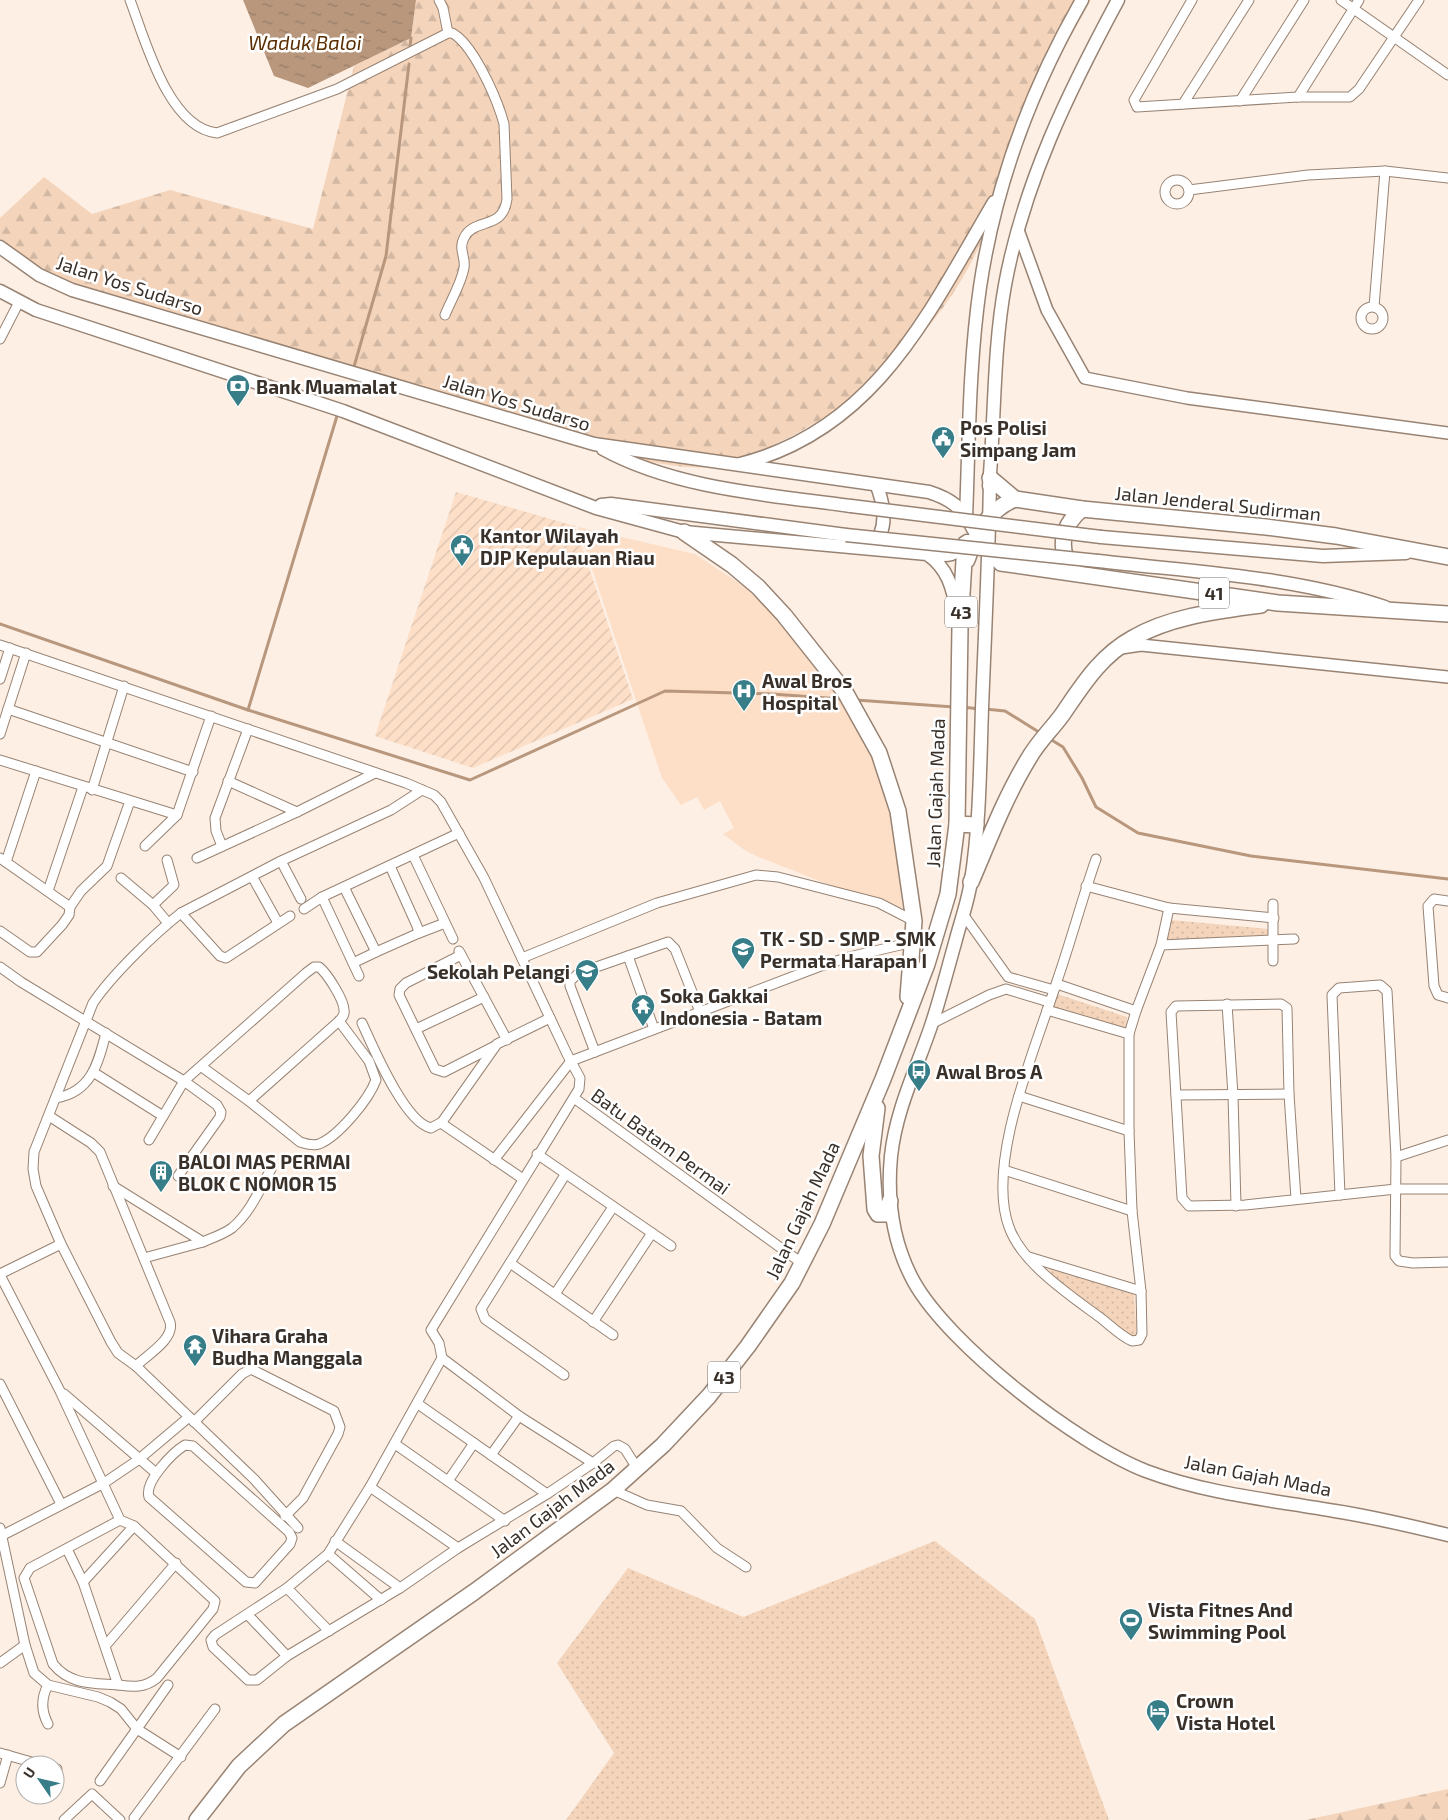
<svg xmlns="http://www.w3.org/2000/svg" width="1448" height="1820" viewBox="0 0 1448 1820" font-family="'Exo 2',sans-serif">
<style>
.built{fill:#fddfc8}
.industrial{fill:url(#industrial-furrows)}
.green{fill:url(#green-dots)}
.forest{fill:url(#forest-firs)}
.water{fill:url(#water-ripples)}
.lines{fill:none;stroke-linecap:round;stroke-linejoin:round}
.stream{stroke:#b8977d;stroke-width:3}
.street-casing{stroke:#988373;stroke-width:11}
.secondary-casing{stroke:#988373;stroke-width:14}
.primary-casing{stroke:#988373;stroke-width:15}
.highway-casing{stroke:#988373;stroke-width:18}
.street{stroke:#fff;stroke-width:9}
.secondary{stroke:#fff;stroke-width:11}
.primary{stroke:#fff;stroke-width:12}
.highway{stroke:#fff;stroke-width:15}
.primary-bridge-casing{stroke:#988373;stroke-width:15;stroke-linecap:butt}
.primary-bridge{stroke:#fff;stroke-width:12}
.labels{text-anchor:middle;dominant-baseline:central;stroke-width:5;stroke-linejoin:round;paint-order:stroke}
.shield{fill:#fff;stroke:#746e69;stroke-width:1}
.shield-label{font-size:18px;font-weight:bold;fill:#393029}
.street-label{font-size:19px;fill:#393029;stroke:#fff}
.poi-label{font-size:19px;font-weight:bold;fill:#393029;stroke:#fff;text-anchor:start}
.water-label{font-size:20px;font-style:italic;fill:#592d00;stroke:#fff}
</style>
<defs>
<pattern id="industrial-furrows" width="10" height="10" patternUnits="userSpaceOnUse" patternTransform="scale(1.25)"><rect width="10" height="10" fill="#fddfc8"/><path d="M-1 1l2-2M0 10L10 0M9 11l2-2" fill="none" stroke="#dac0ac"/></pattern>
<pattern id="green-dots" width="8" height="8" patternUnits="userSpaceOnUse" patternTransform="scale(1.25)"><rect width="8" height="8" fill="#f4d5bc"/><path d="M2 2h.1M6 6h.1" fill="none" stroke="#d2b7a2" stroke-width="1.8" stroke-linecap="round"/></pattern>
<pattern id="forest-firs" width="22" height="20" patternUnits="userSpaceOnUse" patternTransform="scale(1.25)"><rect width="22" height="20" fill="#f4d5bc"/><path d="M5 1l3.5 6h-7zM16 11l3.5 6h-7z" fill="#d2b7a2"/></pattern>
<pattern id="water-ripples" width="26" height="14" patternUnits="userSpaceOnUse" patternTransform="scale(1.25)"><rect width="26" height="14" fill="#b8977d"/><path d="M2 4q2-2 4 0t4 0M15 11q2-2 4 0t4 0" fill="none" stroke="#977c66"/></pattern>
</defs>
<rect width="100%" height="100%" fill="#fdefe4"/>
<polygon class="built" points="578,527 695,554 745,587 786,628 859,724 876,766 893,825 903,914 756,856 743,849 723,834 734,828 720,801 704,810 697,797 681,805 662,778"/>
<polygon class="industrial" points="456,492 575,526 633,699 473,768 375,736"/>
<g class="green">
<polygon points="1171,920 1269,929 1268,940 1167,944"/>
<polygon points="1057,994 1127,1017 1125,1037 1050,1015"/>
<polygon points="1048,1268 1134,1294 1137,1337 1131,1337 1055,1278"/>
<polygon points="935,1541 1035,1619 1109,1820 566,1820 614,1753 557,1663 628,1568 743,1617"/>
</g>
<g class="forest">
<path d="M 416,0 L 1091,0 C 1072,35 1051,70 1035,107 C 1015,151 1001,196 982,240 C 946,322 879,389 801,431 C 780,442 736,465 714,467 C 681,469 652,463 621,455 L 71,289 L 0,248 L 0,218 L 44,177 L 92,214 L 170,190 L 313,229 L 354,66 L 411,38 Z"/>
<polygon points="1448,1789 1448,1820 1306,1820"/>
</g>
<polygon class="water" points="243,0 416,0 411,38 308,88 274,76"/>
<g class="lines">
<g class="stream">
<polyline points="410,46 411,38"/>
<polyline points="353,370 386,256 409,64"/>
<polyline points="0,624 248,710 470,780 665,691 772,694 842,699"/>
<polyline points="856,700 954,707"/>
<polyline points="963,707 979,709"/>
<polyline points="985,709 1005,711 1042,734"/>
<polyline points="248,710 337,416"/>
<polyline points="1050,739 1063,747 1082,778 1096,807 1138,833 1251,856 1448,879"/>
</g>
<g class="street-casing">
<g id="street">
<path d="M 130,0 C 145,39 168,128 217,133 L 337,89 L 448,33 L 452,33 C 472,43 494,93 501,114 L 504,124 L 507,199 C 503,231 474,217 464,238 C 458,249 466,257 464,268 C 461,284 451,300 445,315"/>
<polyline points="439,0 443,8 448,33"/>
<polyline points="1192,0 1134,100 1137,107 1298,97 1350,97 1359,89 1419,0"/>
<polyline points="1341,0 1448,75"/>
<polyline points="1298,97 1359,0"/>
<polyline points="1240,101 1304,0"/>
<polyline points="1183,104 1249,0"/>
<circle cx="1177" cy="192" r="12"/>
<polyline points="1189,190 1308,175 1385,171 1448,178"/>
<circle cx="1372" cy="318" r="11"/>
<polyline points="1374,307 1385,171"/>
<polyline points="0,339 19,302"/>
<polyline points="0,645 406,783 434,795 441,802 484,878 567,1054 580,1078 579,1089 431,1330 439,1343 442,1358 370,1487 328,1554 287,1588 215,1635 211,1640 213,1647 248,1680 257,1680 287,1656 400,1588 458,1548 547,1494 593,1463 614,1446 618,1445 625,1449 637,1468"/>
<polyline points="0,679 10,648"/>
<polyline points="8,709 193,772"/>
<polyline points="0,734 26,653"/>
<polyline points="0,760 177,815"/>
<polyline points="228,781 297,812"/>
<polyline points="92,790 124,686"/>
<polyline points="145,846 177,815 211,716"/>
<polyline points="222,846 216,831 215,818 248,729"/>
<polyline points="413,855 453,939"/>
<polyline points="0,858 70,907"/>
<polyline points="197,858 297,812 375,773"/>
<path d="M 1096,859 C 1082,899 1071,941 1057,981 C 1037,1045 985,1162 1009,1227 C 1022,1264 1071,1296 1102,1319 C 1112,1327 1121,1336 1132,1341 L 1139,1340 L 1142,1334 L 1141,1291 L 1132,1211 L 1129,1131 L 1129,1034 L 1136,1011 L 1161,945 L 1169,908"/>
<polyline points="281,861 301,899"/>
<polyline points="6,862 36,771"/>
<polyline points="121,878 153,905 168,923"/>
<polyline points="253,878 278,923"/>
<polyline points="1086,886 1169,908 1274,918"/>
<polyline points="344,887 376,952 419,933 417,926 390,866"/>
<polyline points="48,891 83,787"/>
<polyline points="322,897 359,976"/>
<polyline points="1448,901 1434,899 1428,906 1434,986 1438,995 1448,998"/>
<polyline points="153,905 174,885 167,860"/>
<polyline points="304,909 322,897 459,833"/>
<polyline points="181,913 220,956 226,958 290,916"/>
<polyline points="963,914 1008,977 1054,990"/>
<polyline points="0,931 30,952 37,952 62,925 69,915 70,907 81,891 107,866 130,801"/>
<polyline points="419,933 445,923"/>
<polyline points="1161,945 1294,939"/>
<polyline points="459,951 507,1040"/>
<polyline points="461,955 406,983 400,989 399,995 435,1069 444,1072 495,1046"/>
<polyline points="628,956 654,1029"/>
<polyline points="522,958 657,903 756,875 778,877 879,903 914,921"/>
<polyline points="1273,961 1273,904"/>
<polyline points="353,963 376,952"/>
<polyline points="0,967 21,982 184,1081 217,1105 221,1112 220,1117 178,1176"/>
<polyline points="1057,984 1136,1011"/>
<polyline points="1227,1004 1233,1095 1236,1206"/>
<polyline points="1047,1010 1129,1034"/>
<path d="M 362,1023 C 373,1047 405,1123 431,1128 L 442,1122 L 497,1044 L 550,1018"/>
<polyline points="931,1024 989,995 1006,989 1049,1002"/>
<polyline points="416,1029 484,997"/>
<polyline points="595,1052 570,986 570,981 579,973 668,942 675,949 700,1012"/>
<path d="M 202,1067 L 249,1101 L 300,1142 C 306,1144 313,1146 319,1144 C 339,1136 369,1099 376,1080 L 369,1061 L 339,1021"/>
<polyline points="93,1072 163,1116"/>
<polyline points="1176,1095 1289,1094"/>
<polyline points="1019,1096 1129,1131"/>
<path d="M 56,1098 C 91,1092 98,1064 106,1033"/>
<polyline points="574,1098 803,1264"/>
<path d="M 49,1116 L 91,1143 L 100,1152 L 170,1322 C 175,1339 147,1355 136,1366"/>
<polyline points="441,1123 523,1179"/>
<path d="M 149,1140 L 184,1081 L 306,973 L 314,967 L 319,967 C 327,973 344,1000 344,1010 C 345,1015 342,1018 339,1021 L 249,1101"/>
<polyline points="537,1154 671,1246"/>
<polyline points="1396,1157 1448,1140"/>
<polyline points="494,1160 571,1061 818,967 849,957 913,942"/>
<polyline points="1004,1170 1132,1211"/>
<path d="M 113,1186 L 203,1242 C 212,1238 224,1234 232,1228 C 250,1213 260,1189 271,1169"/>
<polyline points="1340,1195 1332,995 1339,988 1380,985 1387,991 1396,1157 1395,1256 1399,1261 1413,1263 1448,1262"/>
<polyline points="1296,1199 1289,1094 1287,1008 1281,1004 1176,1006 1171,1012 1182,1198 1189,1206 1245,1205 1396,1189 1448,1189"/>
<polyline points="1029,1257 1141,1291"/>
<polyline points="144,1258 203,1242"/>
<polyline points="510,1263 613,1335"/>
<polyline points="0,1274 61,1244"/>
<path d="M 0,1275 L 60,1391 L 120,1520 L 134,1526 L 215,1601 L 213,1609 L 157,1678 C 145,1688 133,1687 119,1685 C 95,1683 71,1686 53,1664 L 24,1578 L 30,1568 L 120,1520"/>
<polyline points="555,1294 613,1207"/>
<polyline points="593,1322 652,1233"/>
<polyline points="442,1358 519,1416 593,1463"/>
<polyline points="564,1375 485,1319 481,1309 565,1175"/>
<polyline points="0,1384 61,1504"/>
<polyline points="64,1394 156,1473"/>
<polyline points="418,1404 547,1494"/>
<polyline points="194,1422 242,1374 251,1369 334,1411 340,1427 338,1434 303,1498 285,1516"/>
<polyline points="395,1444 505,1521"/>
<path d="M 185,1445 L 193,1446 L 289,1532 L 292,1538 L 290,1544 L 255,1583 L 246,1582 L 149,1497 C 144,1482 172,1453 185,1445 Z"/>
<polyline points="491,1455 519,1416"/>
<polyline points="448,1481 474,1443"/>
<polyline points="370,1487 458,1548"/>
<polyline points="613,1490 647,1505 681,1511 717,1548 746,1567"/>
<polyline points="0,1528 25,1645 34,1673 48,1685 98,1697 110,1702 121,1709 137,1729 181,1757"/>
<path d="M 298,1528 L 254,1479 L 136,1366 L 118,1353 L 111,1342 L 61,1244 L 36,1186 L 33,1169 L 34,1152 L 93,1003 C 112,975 154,934 181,913 L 281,861 L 391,810 L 422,790"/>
<polyline points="3,1535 104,1483 138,1460 189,1417"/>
<polyline points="335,1541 400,1588"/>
<polyline points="67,1549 83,1582 118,1685"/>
<polyline points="328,1554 381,1600"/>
<polyline points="83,1582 134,1526"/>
<polyline points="287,1588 329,1631"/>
<polyline points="248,1615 287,1656"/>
<polyline points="106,1645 176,1563"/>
<polyline points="0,1663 25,1645"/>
<path d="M 48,1724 C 41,1711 41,1698 48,1685"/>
<polyline points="0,1753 42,1765"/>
<polyline points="55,1769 57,1769"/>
<polyline points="100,1781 168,1685"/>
<polyline points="0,1783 8,1755"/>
<polyline points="134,1818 215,1709"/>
<polyline points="64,1820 92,1794 120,1820"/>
</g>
</g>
<g class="secondary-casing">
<g id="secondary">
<polyline points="1018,230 1047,310 1085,378 1187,398 1448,433"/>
<polyline points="1121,648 1141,645 1448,677"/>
</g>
</g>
<g class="primary-casing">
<g id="primary">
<path d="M 0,247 L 39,275 L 72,290 L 594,444 L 929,492 C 951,499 963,508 973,529"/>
<path d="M 0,291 L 36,310 L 343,411 L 596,508 L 684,532 L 927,554 C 948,568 953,589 957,612"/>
<path d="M 603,449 C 676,489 770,495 851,506"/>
<path d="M 740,464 C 876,430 929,312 994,202"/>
<path d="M 990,478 C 989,555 985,632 982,708 C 980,765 980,824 971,881 C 968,902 960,923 955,943 C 947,971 940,999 931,1026 C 916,1070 896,1110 891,1156 C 887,1199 893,1244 914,1282 C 950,1346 1077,1444 1146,1471 C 1207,1494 1272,1500 1335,1511 C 1373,1517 1411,1526 1448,1535"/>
<path d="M 989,486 C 995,419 993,351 1005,285 C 1024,182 1069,91 1118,0"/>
<polyline points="601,505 611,504 846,535"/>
<path d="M 966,518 C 969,441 969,363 980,287 C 995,186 1031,89 1082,0"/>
<polyline points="1101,537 1323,556 1406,553"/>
<path d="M 871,547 C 889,531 884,505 877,486"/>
<path d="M 929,554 C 948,556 955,557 967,541"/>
<path d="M 1098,561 C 1193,572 1293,576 1385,607"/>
</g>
</g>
<g class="highway-casing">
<g id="highway">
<polyline points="990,478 1015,499 1082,509 1266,527 1336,536 1448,557"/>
<polyline points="684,532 732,565 758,587 784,615 845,692 879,753 898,811 914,921 908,997"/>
<polyline points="988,548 1001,563 1278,603 1448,614"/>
<path d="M 967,560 C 975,535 989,509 1015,499"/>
<path d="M 1073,568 C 1056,550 1063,524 1082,509"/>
<polyline points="957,824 976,825"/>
<path d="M 971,882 C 989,840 1005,797 1029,758 C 1038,742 1051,730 1062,715 C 1082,686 1100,656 1133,638 C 1171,616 1218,611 1261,605"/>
<polyline points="877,1108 871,1156 875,1209 878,1214 886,1214 890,1201"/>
<polyline points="197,1820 239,1766 284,1724 474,1592 613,1490 663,1445 709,1396 748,1346 792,1283 822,1224 883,1079 927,964 948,894 957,824 960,627 965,544"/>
</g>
</g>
<use href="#street" class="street"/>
<use href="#secondary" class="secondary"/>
<use href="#primary" class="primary"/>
<use href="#highway" class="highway"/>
<g class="primary-bridge-casing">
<g id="primary-bridge">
<polyline points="851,506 1101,537"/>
<polyline points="846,535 1098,561"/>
</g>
</g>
<use href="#primary-bridge" class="primary-bridge"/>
</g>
<defs>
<g id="bank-pin" transform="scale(1.25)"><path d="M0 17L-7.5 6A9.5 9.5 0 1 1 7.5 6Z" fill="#377e89" stroke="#fff"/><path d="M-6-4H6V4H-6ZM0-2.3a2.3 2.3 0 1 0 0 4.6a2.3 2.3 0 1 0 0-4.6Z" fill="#fff"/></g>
<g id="civic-pin" transform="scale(1.25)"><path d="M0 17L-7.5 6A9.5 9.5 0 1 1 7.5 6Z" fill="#377e89" stroke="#fff"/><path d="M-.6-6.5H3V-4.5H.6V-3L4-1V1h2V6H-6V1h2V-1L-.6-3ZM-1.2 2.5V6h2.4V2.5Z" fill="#fff"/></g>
<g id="hospital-pin" transform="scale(1.25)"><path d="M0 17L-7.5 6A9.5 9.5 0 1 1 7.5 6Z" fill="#377e89" stroke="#fff"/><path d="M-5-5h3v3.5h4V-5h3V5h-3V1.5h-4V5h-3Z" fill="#fff"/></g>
<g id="school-pin" transform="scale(1.25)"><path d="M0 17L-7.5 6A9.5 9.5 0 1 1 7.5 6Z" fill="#377e89" stroke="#fff"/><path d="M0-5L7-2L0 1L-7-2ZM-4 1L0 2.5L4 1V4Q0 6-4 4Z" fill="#fff"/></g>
<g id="temple-pin" transform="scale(1.25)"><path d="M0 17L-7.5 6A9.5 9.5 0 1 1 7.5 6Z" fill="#377e89" stroke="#fff"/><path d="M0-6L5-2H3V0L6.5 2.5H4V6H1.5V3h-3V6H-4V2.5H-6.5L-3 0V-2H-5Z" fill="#fff"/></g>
<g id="bus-pin" transform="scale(1.25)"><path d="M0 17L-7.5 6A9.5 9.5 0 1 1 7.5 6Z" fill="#377e89" stroke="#fff"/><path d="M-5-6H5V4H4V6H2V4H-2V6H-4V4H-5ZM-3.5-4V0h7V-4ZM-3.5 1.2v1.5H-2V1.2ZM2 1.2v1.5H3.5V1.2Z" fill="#fff"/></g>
<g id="building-pin" transform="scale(1.25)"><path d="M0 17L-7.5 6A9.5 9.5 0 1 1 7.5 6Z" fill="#377e89" stroke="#fff"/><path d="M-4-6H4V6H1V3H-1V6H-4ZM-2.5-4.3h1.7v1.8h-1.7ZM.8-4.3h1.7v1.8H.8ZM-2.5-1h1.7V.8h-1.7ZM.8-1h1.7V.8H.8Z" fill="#fff"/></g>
<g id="stadium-pin" transform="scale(1.25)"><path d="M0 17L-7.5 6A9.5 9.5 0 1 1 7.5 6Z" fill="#377e89" stroke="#fff"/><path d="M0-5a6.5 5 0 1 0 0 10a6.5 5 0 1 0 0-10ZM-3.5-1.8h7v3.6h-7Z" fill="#fff"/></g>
<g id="hotel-pin" transform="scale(1.25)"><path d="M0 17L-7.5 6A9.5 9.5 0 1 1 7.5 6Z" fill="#377e89" stroke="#fff"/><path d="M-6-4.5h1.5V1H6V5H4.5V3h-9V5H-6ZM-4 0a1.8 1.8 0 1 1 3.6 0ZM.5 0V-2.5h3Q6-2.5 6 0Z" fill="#fff"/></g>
</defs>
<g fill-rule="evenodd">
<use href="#bank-pin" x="238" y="386"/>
<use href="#civic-pin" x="943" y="438"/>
<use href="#civic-pin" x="462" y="546"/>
<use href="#hospital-pin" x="744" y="691"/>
<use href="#school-pin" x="743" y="949"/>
<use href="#school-pin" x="587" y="971"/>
<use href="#temple-pin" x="643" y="1006"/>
<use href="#bus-pin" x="919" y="1071"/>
<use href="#building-pin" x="161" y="1172"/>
<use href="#temple-pin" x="195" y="1346"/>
<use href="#stadium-pin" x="1131" y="1620"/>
<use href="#hotel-pin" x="1158" y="1711"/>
</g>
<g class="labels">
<g class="shield">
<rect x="1199" y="577.5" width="30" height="31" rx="4"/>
<rect x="945" y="596.5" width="32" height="31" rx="4"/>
<rect x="708" y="1361.5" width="32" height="31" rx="4"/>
</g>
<g class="shield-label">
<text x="1214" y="593">41</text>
<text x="961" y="612">43</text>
<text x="724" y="1377">43</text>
</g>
<g class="street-label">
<text transform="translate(130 285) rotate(18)">Jalan Yos Sudarso</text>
<text transform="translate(517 402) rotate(17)">Jalan Yos Sudarso</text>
<text transform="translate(1218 503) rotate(6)">Jalan Jenderal Sudirman</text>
<text transform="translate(935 793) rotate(-88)">Jalan Gajah Mada</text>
<text transform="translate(661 1141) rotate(36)">Batu Batam Permai</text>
<text transform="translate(802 1210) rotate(-65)">Jalan Gajah Mada</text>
<text transform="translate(1258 1475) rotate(11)">Jalan Gajah Mada</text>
<text transform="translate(552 1508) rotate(-37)">Jalan Gajah Mada</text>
</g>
<g class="poi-label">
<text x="256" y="386">Bank Muamalat</text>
<text x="960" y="427">Pos Polisi<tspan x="960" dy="22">Simpang Jam</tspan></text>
<text x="480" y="535">Kantor Wilayah<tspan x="480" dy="22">DJP Kepulauan Riau</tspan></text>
<text x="762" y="680">Awal Bros<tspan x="762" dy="22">Hospital</tspan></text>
<text x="760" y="938">TK - SD - SMP - SMK<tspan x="760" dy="22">Permata Harapan I</tspan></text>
<text x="570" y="971" text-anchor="end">Sekolah Pelangi</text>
<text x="660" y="995">Soka Gakkai<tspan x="660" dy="22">Indonesia - Batam</tspan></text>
<text x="936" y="1071">Awal Bros A</text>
<text x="178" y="1161">BALOI MAS PERMAI<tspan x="178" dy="22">BLOK C NOMOR 15</tspan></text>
<text x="212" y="1335">Vihara Graha<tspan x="212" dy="22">Budha Manggala</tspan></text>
<text x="1148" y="1609">Vista Fitnes And<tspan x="1148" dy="22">Swimming Pool</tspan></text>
<text x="1176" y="1700">Crown<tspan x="1176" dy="22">Vista Hotel</tspan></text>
</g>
<g class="water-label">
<text x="305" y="42">Waduk Baloi</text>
</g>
</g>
<g transform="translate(40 1780) rotate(304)"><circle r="24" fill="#ffffff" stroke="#b0aca9"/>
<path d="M0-4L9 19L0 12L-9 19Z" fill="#377e89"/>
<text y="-8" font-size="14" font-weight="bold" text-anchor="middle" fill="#393029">U</text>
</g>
</svg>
